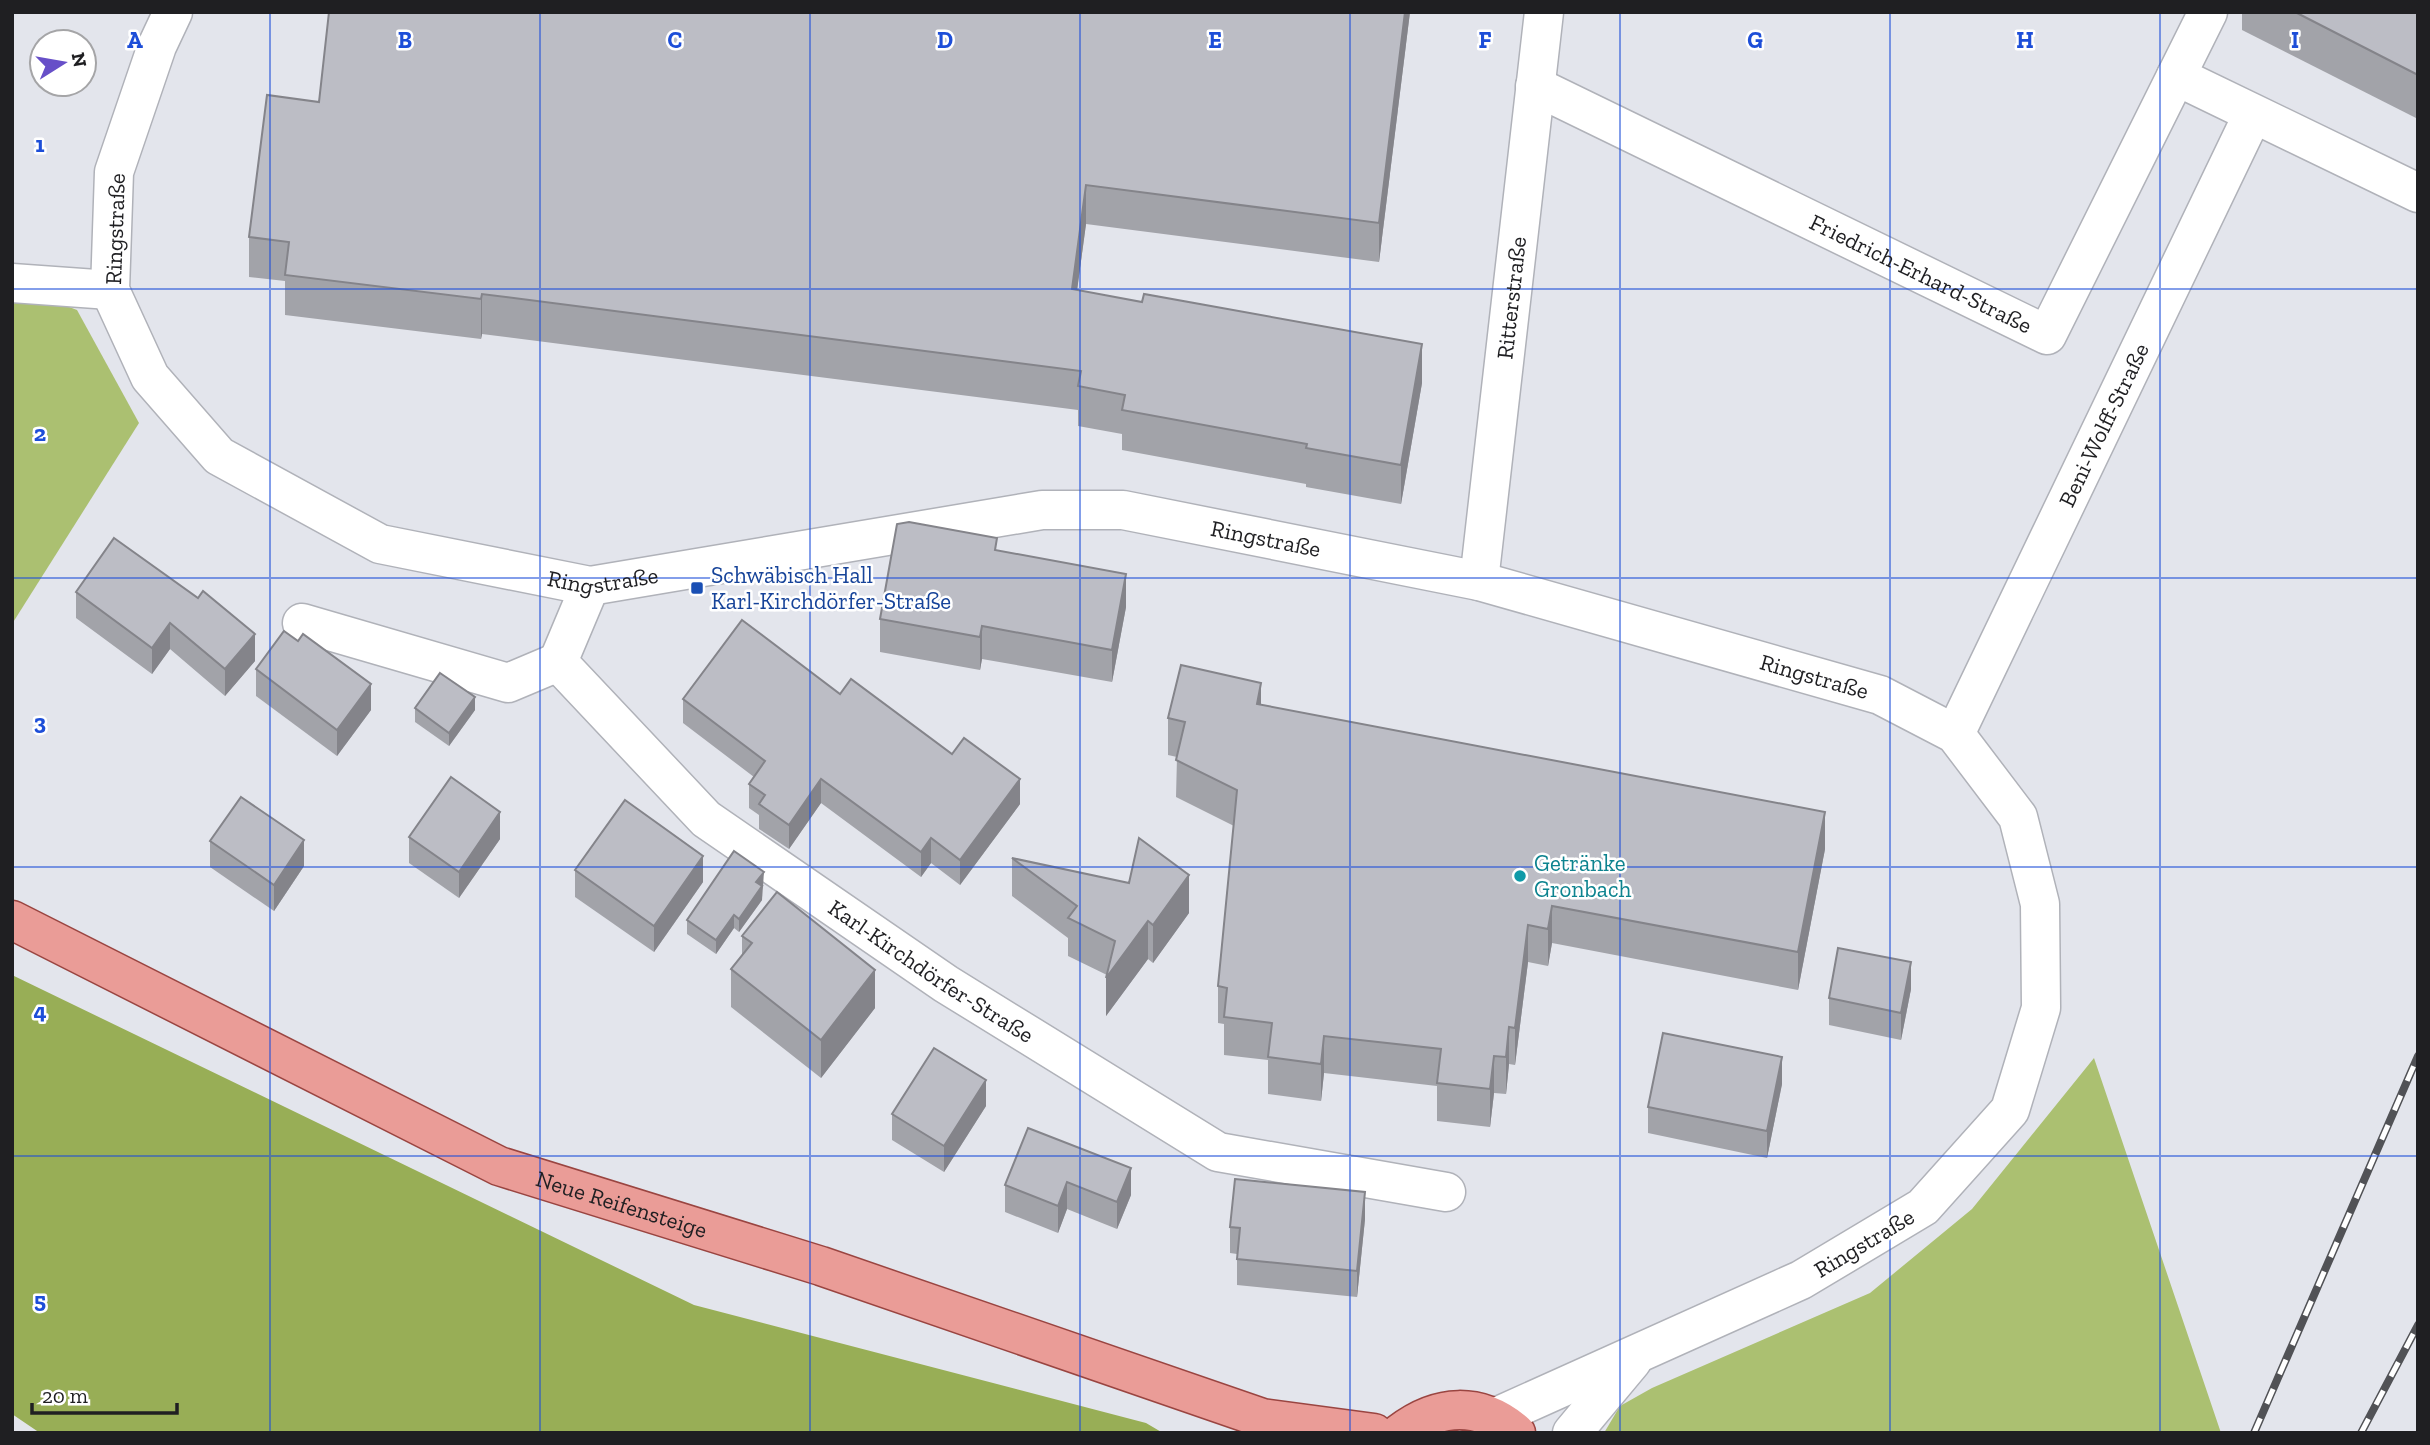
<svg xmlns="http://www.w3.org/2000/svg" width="2430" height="1445" viewBox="0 0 2430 1445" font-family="'Zilla Slab',serif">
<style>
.green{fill:#abc071}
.forest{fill:#98ae56}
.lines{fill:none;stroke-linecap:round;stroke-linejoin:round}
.minor-casing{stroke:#b0b2b9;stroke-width:41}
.major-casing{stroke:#9a4541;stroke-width:41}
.minor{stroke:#fff;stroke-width:38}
.major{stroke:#ea9c97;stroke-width:38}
.rail-casing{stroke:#515256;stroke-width:8}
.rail{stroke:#fff;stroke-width:5;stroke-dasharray:16;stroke-linecap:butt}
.wall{fill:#a2a3a9}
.shaded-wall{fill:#84848a}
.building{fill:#bcbdc5;stroke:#84848a;stroke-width:2}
.grid{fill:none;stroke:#1d4ed8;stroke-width:2;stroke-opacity:0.55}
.transit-dot{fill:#1a4fb4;stroke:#fff;stroke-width:2.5}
.culture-dot{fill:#0f9aa8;stroke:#fff;stroke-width:2.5}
.labels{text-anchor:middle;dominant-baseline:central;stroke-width:5;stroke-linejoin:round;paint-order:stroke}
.street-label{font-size:23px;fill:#1f1f22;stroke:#fff}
.transit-label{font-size:23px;fill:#164399;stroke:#fff;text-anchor:start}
.culture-label{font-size:23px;fill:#0d838f;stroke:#fff;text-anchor:start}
.grid-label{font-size:23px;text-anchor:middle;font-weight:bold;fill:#1d4ed8;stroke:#fff;stroke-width:5;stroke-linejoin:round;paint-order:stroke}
</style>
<rect width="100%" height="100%" fill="#e3e5ec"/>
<g class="green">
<polygon points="12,285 77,310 139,423 12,624"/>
<polygon points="2094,1058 2221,1433 1604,1433 1620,1406 1652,1388 1870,1293 1972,1209"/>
</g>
<polygon class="forest" points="12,975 694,1305 1146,1423 1163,1433 40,1433 12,1414"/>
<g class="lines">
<g class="minor-casing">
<g id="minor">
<path id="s1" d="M 173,12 L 157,46 L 114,172 L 110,290 L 150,377 L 219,456 L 380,544 L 590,586 L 1042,510 L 1123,510 L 1479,581 L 1880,695 L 1955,734 L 2018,817 L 2040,904 L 2041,1008 L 2010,1110 L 1923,1207 L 1801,1280 L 1494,1418"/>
<polyline points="2176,76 2418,193"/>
<path id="s2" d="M 1535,86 L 2047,335 L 2208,12"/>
<polyline points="12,283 110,290"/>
<path id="s3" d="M 1479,581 L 1544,12"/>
<path id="s4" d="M 590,586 L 558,662 L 706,819 L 946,984 L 1218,1152 L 1446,1192"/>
<polyline points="302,623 508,683 558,662"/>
<path id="s5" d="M 1955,734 L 2253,114"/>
<polyline points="1572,1433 1632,1361"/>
</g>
</g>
<g class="major-casing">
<g id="major">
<path id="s6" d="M 12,920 L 499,1166 L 821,1266 L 1262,1418 L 1374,1433"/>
<path d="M 1400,1433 C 1438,1404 1479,1401 1516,1433"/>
</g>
</g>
<use href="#minor" class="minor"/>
<use href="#major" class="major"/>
<g class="rail-casing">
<g id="rail">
<polyline points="2254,1433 2418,1056"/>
<polyline points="2361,1433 2418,1325"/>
</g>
</g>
<use href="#rail" class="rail"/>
</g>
<g class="wall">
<polygon points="1410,12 1379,262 1086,224 1077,290 1422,383 1401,504 1306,487 1306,484 1122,450 1122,434 1078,426 1078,410 482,334 481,339 285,315 285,281 249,277 249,237 319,102"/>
<polygon points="2242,12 2418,12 2418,119 2242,30"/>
<polygon points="114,538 255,661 225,696 170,649 152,674 76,618 76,592"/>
<polygon points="997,550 1126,607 1112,682 982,659 980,670 880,652 880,619"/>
<polygon points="256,669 371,710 337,756 256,696"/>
<polygon points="840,694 1020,804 960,885 931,863 921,877 821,803 789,849 759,829 759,815 749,808 749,784 754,777 683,723 683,699"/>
<polygon points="1261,705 1825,849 1798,990 1552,943 1548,966 1528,962 1515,1065 1509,1064 1506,1094 1494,1093 1490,1127 1437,1121 1437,1086 1324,1073 1321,1101 1268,1094 1268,1060 1224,1055 1224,1024 1218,1023 1218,986 1234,826 1176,797 1177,757 1168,755 1168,718"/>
<polygon points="415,708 475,710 449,746 415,722"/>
<polygon points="409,837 500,839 459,898 409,863"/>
<polygon points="210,841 304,866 274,911 210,867"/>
<polygon points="1012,858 1189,913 1153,963 1148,959 1106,1016 1107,975 1068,956 1068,938 1012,896"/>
<polygon points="575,870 703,882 654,952 575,897"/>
<polygon points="764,885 762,888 762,900 739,932 734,928 716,954 687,934 687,920"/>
<polygon points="742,936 875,1008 821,1078 731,1007 731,969 742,956"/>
<polygon points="1911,989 1901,1040 1829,1025 1829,998"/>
<polygon points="1782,1084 1767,1158 1648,1133 1648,1107"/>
<polygon points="986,1106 944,1172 892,1140 892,1114"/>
<polygon points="1028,1128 1131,1195 1117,1229 1067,1209 1058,1233 1005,1212 1005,1185"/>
<polygon points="1365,1219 1357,1297 1237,1285 1237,1254 1230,1253 1230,1227"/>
</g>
<g class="shaded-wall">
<polygon points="1405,12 1410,12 1379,262 1379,223"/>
<polygon points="1086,185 1086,224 1072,328 1072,289"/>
<polygon points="482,294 482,334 481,339 481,299"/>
<polygon points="1422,344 1422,383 1401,504 1401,465"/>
<polygon points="1126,574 1126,607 1112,682 1112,650"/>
<polygon points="170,623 170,649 152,674 152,648"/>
<polygon points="982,626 982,659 980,670 980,637"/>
<polygon points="255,634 255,661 225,696 225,669"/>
<polygon points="1261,683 1261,721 1257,704"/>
<polygon points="371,684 371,710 337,756 337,730"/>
<polygon points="475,697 475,710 449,746 449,733"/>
<polygon points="821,779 821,803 789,849 789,825"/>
<polygon points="1020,779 1020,804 960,885 960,860"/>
<polygon points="500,812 500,839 459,898 459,872"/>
<polygon points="1825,812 1825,849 1798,990 1798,952"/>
<polygon points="931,838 931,863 921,877 921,852"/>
<polygon points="304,840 304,866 274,911 274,885"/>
<polygon points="703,856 703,882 654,952 654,926"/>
<polygon points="764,872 762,900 739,932 739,919 756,882"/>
<polygon points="1189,875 1189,913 1153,963 1153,925"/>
<polygon points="1552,906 1552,943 1548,966 1548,929"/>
<polygon points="734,915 734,928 716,954 716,940"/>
<polygon points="1148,921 1148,959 1106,1016 1106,978"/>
<polygon points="1528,925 1528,962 1515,1065 1515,1028"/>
<polygon points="1911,962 1911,989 1901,1040 1901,1013"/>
<polygon points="875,970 875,1008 821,1078 821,1040"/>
<polygon points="1509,1027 1509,1064 1506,1094 1506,1057"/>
<polygon points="1324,1036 1324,1073 1321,1101 1321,1064"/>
<polygon points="1494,1056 1494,1093 1490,1127 1490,1089"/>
<polygon points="1782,1057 1782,1084 1767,1158 1767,1131"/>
<polygon points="986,1080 986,1106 944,1172 944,1146"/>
<polygon points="1131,1168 1131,1195 1117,1229 1117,1202"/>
<polygon points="1067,1182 1067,1209 1058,1233 1058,1206"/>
<polygon points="1365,1192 1365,1219 1357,1297 1357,1271"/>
</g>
<g class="building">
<polygon points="329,12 1405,12 1379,223 1086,185 1072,289 1142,302 1144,294 1422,344 1401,465 1306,448 1307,444 1122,410 1125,395 1078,386 1081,371 482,294 481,299 285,275 289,242 249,237 267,95 319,102"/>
<polygon points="2295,12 2418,12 2418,75"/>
<polygon points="909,522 997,538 995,550 1126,574 1112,650 982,626 980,637 880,619 897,524"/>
<polygon points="114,538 198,598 203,591 255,634 225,669 170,623 152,648 76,592"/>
<polygon points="742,620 840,694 851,679 952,754 964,738 1020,779 960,860 931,838 921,852 821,779 789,825 759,804 765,795 749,784 765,761 683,699"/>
<polygon points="284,631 298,641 303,634 371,684 337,730 256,669"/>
<polygon points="1181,665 1261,683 1257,704 1825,812 1798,952 1552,906 1548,929 1528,925 1515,1028 1509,1027 1506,1057 1494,1056 1490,1089 1437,1083 1441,1049 1324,1036 1321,1064 1268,1057 1272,1023 1224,1017 1227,988 1218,986 1237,790 1176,760 1185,722 1168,718"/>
<polygon points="440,673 475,697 449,733 415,708"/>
<polygon points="451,777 500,812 459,872 409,837"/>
<polygon points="241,797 304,840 274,885 210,841"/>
<polygon points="625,800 703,856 654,926 575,870"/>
<polygon points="1139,838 1189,875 1153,925 1148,921 1106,978 1115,941 1068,918 1077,906 1012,858 1129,883"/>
<polygon points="734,851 764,872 756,882 762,886 739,919 734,915 716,940 687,920"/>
<polygon points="777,892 875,970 821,1040 731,969 752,943 742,936"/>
<polygon points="1838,948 1911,962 1901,1013 1829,998"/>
<polygon points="1663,1033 1782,1057 1767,1131 1648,1107"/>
<polygon points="934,1048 986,1080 944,1146 892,1114"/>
<polygon points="1028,1128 1131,1168 1117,1202 1067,1182 1058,1206 1005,1185"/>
<polygon points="1235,1179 1365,1192 1357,1271 1237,1259 1240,1228 1230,1227"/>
</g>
<path class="grid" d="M 270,12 L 270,1433M 540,12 L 540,1433M 810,12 L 810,1433M 1080,12 L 1080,1433M 1350,12 L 1350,1433M 1620,12 L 1620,1433M 1890,12 L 1890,1433M 2160,12 L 2160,1433M 12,289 L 2418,289M 12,578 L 2418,578M 12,867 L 2418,867M 12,1156 L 2418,1156"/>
<rect class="transit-dot" x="690" y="581" width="14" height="14" rx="3.5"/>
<circle class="culture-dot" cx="1520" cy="876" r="7"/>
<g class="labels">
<g class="street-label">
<text transform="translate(115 229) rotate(-88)">Ringstraße</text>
<text stroke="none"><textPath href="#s2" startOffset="429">Friedrich-Erhard-Straße</textPath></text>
<text stroke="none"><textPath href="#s3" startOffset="285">Ritterstraße</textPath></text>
<text stroke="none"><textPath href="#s5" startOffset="343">Beni-Wolff-Straße</textPath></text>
<text stroke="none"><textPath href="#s1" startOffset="1572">Ringstraße</textPath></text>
<text stroke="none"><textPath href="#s1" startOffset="900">Ringstraße</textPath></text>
<text stroke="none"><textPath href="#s1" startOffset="2138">Ringstraße</textPath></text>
<text stroke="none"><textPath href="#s4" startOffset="570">Karl-Kirchdörfer-Straße</textPath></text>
<text stroke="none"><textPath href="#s6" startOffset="674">Neue Reifensteige</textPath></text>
<text transform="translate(1864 1243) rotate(-31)">Ringstraße</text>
</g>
<g class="transit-label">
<text x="711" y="575">Schwäbisch Hall<tspan x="711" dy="26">Karl-Kirchdörfer-Straße</tspan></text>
</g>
<g class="culture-label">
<text x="1534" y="863">Getränke<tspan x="1534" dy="26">Gronbach</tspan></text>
</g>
</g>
<g class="grid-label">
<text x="135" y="48">A</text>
<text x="405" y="48">B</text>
<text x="675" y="48">C</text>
<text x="945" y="48">D</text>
<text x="1215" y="48">E</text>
<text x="1485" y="48">F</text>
<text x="1755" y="48">G</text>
<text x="2025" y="48">H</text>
<text x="2295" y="48">I</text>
<text x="40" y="152">1</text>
<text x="40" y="441">2</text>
<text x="40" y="730">3</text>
<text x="40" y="1019">4</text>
<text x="40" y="1308">5</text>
</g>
<rect width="2430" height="1445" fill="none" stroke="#1f1f22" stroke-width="28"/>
<g transform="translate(63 63) rotate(79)"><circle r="33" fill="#ffffff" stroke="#a5a5a7" stroke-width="2"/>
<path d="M0-5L12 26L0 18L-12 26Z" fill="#674fc8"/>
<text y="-10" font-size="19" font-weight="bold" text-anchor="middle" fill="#1f1f22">N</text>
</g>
<path d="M32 1403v10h145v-10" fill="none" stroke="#1f1f22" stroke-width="3.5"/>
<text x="42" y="1403" font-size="21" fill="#1f1f22" stroke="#ffffff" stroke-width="5" paint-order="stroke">20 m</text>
</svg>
